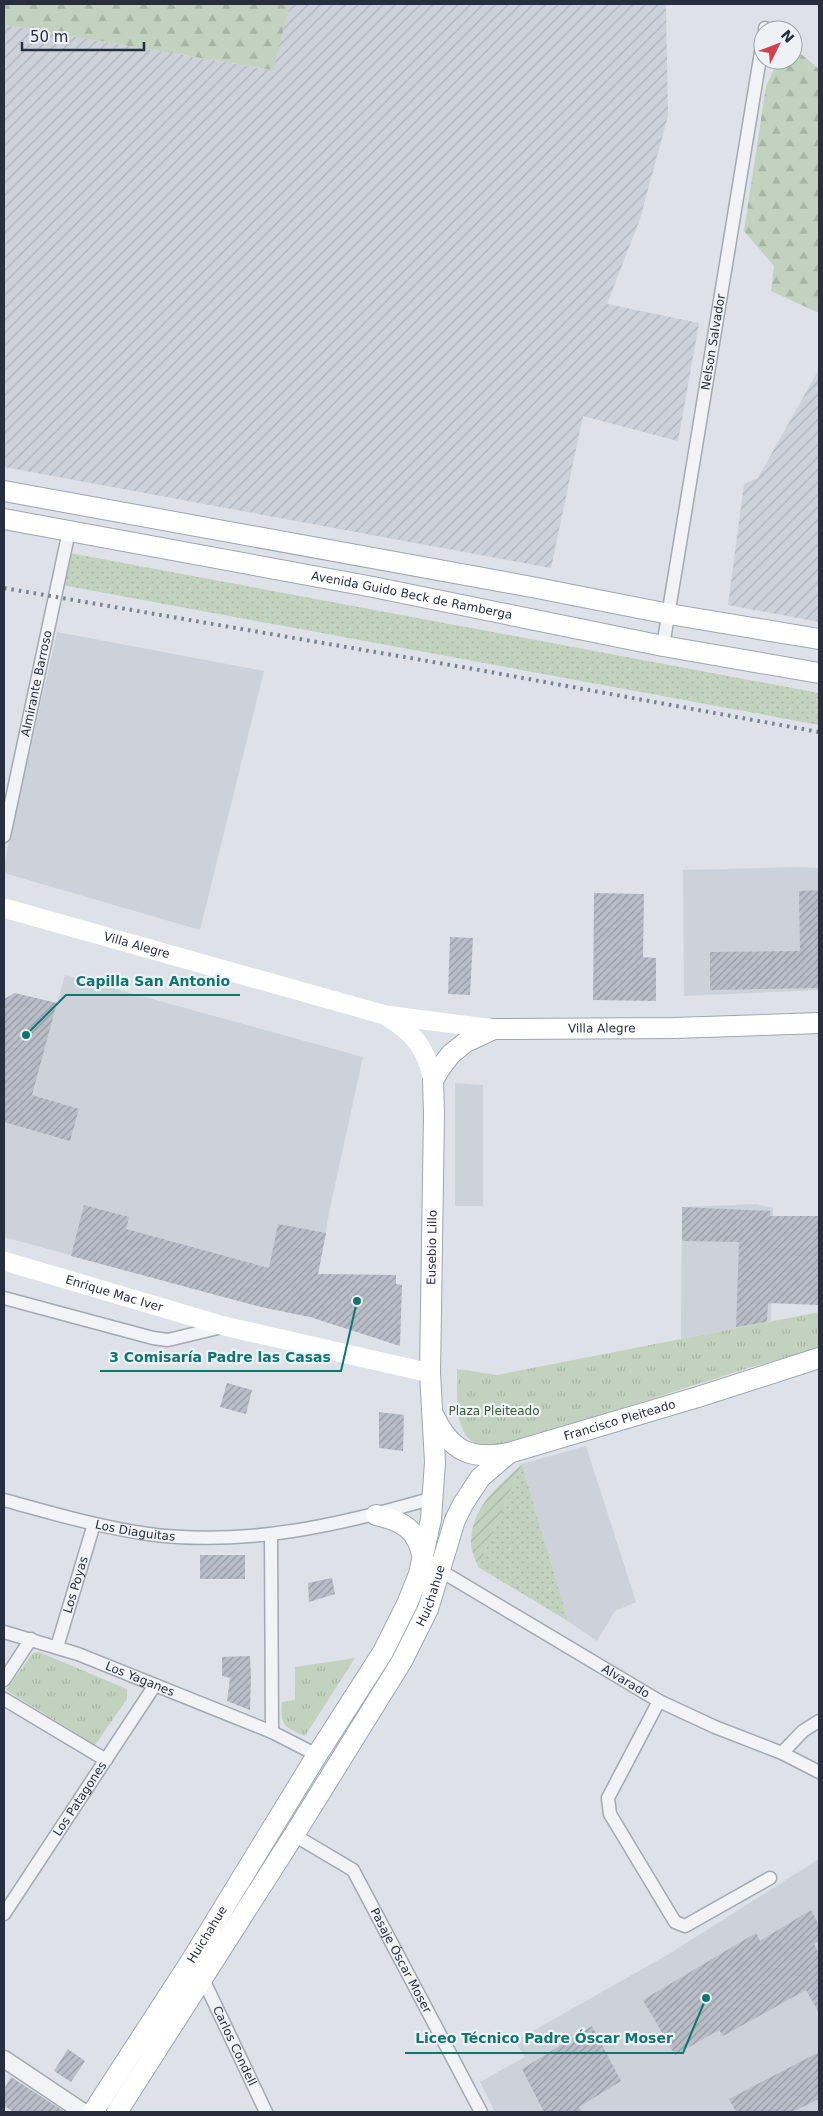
<svg xmlns="http://www.w3.org/2000/svg" width="823" height="2116" viewBox="0 0 823 2116" font-family="'DejaVu Sans',sans-serif">
<style>
.built{fill:#ccd1da}
.industrial{fill:url(#industrial-furrows)}
.grass{fill:url(#grass-dots)}
.forest{fill:url(#forest-firs)}
.park{fill:url(#park-tufts)}
.garden{fill:url(#garden-furrows)}
.building{fill:url(#building-hatch)}
.lines{fill:none;stroke-linecap:round;stroke-linejoin:round}
.minor-casing{stroke:#a3a9b2;stroke-width:15}
.tertiary-casing{stroke:#a3a9b2;stroke-width:19}
.primary-casing{stroke:#9da5b4;stroke-width:22}
.minor{stroke:#f1f3f6;stroke-width:12}
.tertiary{stroke:#f1f3f6;stroke-width:16}
.secondary{stroke:#fff;stroke-width:19}
.primary{stroke:#fff;stroke-width:20}
.rail{stroke:#788092;stroke-width:4;stroke-dasharray:2.5 5;stroke-linecap:butt}
.labels{text-anchor:middle;dominant-baseline:central;stroke-width:4.5;stroke-linejoin:round;paint-order:stroke}
.street-label{font-size:12px;fill:#272f3f;stroke:#eef1f6}
.park-label{font-size:12px;fill:#395b34;stroke:#eef1f6}
.leader{fill:none;stroke:#0f766e;stroke-width:2}
.callout-dot{fill:#0f766e;stroke:#eef1f6;stroke-width:2}
.callout-label{font-size:14px;text-anchor:middle;font-weight:bold;fill:#0f766e;stroke:#eef1f6;stroke-width:4.5;stroke-linejoin:round;paint-order:stroke}
</style>
<defs>
<pattern id="industrial-furrows" width="10" height="10" patternUnits="userSpaceOnUse" patternTransform="scale(1.25)"><rect width="10" height="10" fill="#ccd1da"/><path d="M-1 1l2-2M0 10L10 0M9 11l2-2" fill="none" stroke="#afb4bc"/></pattern>
<pattern id="grass-dots" width="8" height="8" patternUnits="userSpaceOnUse" patternTransform="scale(1.25)"><rect width="8" height="8" fill="#c3d2bf"/><path d="M2 2h.1M6 6h.1" fill="none" stroke="#a8b5a5" stroke-width="1.8" stroke-linecap="round"/></pattern>
<pattern id="forest-firs" width="22" height="20" patternUnits="userSpaceOnUse" patternTransform="scale(1.25)"><rect width="22" height="20" fill="#c3d2bf"/><path d="M5 1l3.5 6h-7zM16 11l3.5 6h-7z" fill="#a8b5a5"/></pattern>
<pattern id="park-tufts" width="24" height="20" patternUnits="userSpaceOnUse" patternTransform="scale(1.25)"><rect width="24" height="20" fill="#c3d2bf"/><path d="M3 7l-1-3M5 7V3M7 7l1-3M15 17l-1-3M17 17v-4M19 17l1-3" fill="none" stroke="#a8b5a5"/></pattern>
<pattern id="garden-furrows" width="10" height="10" patternUnits="userSpaceOnUse" patternTransform="scale(1.25)"><rect width="10" height="10" fill="#c3d2bf"/><path d="M-1 1l2-2M0 10L10 0M9 11l2-2" fill="none" stroke="#a8b5a5"/></pattern>
<pattern id="building-hatch" width="6" height="6" patternUnits="userSpaceOnUse" patternTransform="scale(1.25)"><rect width="6" height="6" fill="#b9bdc8"/><path d="M-1 1l2-2M0 6l6-6M5 7l2-2" fill="none" stroke="#969aa4"/></pattern>
</defs>
<rect width="100%" height="100%" fill="#dee2e8"/>
<g class="built">
<polygon points="57,632 264,671 200,930 4,873 4,864"/>
<polygon points="798,867 819,868 819,990 684,996 683,870"/>
<polygon points="65,975 363,1057 330,1208 310,1317 262,1307 4,1237 4,1066 37,1075"/>
<polygon points="455,1083 483,1085 483,1206 455,1206"/>
<polygon points="756,1204 773,1208 771,1321 681,1339 682,1207"/>
<polygon points="586,1446 636,1602 615,1611 597,1641 568,1621 522,1464"/>
<polygon points="819,1859 819,2112 495,2112 480,2082 525,2057 515,2041 669,1954"/>
</g>
<g class="industrial">
<polygon points="290,4 666,4 668,116 640,219 607,304 699,323 678,441 583,416 551,568 4,467 4,25 272,70"/>
<polygon points="819,369 819,622 728,605 744,484 758,478"/>
</g>
<g class="grass">
<polygon points="70,553 819,693 819,725 62,585"/>
<polygon points="522,1464 568,1621 478,1567"/>
</g>
<g class="forest">
<polygon points="4,4 290,4 273,70 4,25"/>
<polygon points="795,49 819,69 819,313 771,291 774,266 744,231 766,86 778,60 793,60 793,50"/>
</g>
<g class="park">
<path d="M 819,1312 L 819,1348 L 745,1369 L 503,1446 C 450,1454 458,1405 457,1369 L 497,1375 Z"/>
<polygon points="39,1652 127,1689 127,1699 95,1745 6,1690 33,1653"/>
<path d="M 355,1658 L 305,1736 C 284,1727 280,1726 282,1702 L 295,1700 L 295,1667 Z"/>
</g>
<path class="garden" d="M 522,1464 L 478,1567 C 476,1560 471,1551 471,1544 C 471,1506 497,1488 522,1464 Z"/>
<g class="building">
<polygon points="819,890 819,988 710,990 710,952 800,951 799,891"/>
<polygon points="594,893 644,894 643,957 656,958 656,1001 593,1000"/>
<polygon points="450,937 473,938 470,995 448,994"/>
<polygon points="15,993 57,1003 32,1095 79,1109 70,1141 4,1122 4,999"/>
<polygon points="84,1205 129,1217 126,1229 269,1268 278,1224 326,1233 318,1274 396,1275 396,1284 402,1285 400,1346 310,1317 261,1307 71,1256"/>
<polygon points="682,1207 771,1211 770,1216 819,1216 819,1305 768,1303 767,1322 736,1327 739,1242 682,1241"/>
<polygon points="227,1383 252,1390 246,1414 220,1407"/>
<polygon points="379,1412 404,1415 403,1451 379,1448"/>
<rect x="200" y="1555" width="45" height="24"/>
<polygon points="332,1578 335,1594 309,1602 308,1583"/>
<polygon points="250,1656 251,1677 250,1710 227,1701 230,1678 222,1676 222,1657"/>
<polygon points="811,1910 819,1925 819,1941 814,1944 819,1954 819,2013 806,1990 723,2036 719,2030 675,2055 643,2000 756,1933 760,1941"/>
<polygon points="592,2026 621,2081 579,2107 582,2112 544,2112 522,2069"/>
<polygon points="68,2049 85,2061 71,2082 54,2071"/>
<polygon points="819,2052 819,2099 792,2112 736,2112 729,2099"/>
<polygon points="11,2077 65,2112 14,2112 4,2106 4,2089"/>
</g>
<g class="lines">
<g class="minor-casing">
<g id="minor">
<polyline points="765,30 765,28"/>
<path id="s1" d="M 663,646 L 763,40"/>
<path id="s2" d="M 4,836 L 69,531"/>
<polyline points="4,1298 153,1338 168,1340 222,1327"/>
<path id="s3" d="M 4,1500 C 52,1513 99,1527 148,1534 C 245,1547 341,1525 433,1498"/>
<polyline points="271,1535 272,1732"/>
<path id="s4" d="M 441,1571 L 659,1701 L 715,1727 L 782,1753 L 819,1772"/>
<path id="s5" d="M 4,1632 L 78,1654 L 272,1732 L 317,1755"/>
<path id="s6" d="M 57,1647 L 94,1524"/>
<polyline points="4,1680 31,1639"/>
<polyline points="4,1699 106,1760"/>
<polyline points="659,1701 608,1798 610,1814 675,1922 685,1926 770,1878"/>
<polyline points="782,1753 803,1731 819,1721"/>
<path id="s7" d="M 294,1835 L 353,1870 L 481,2112"/>
<path id="s8" d="M 4,1914 L 155,1685"/>
<path id="s9" d="M 203,1979 L 266,2112"/>
</g>
</g>
<g class="tertiary-casing">
<polyline id="tertiary" points="4,2059 83,2112"/>
</g>
<g class="primary-casing">
<g id="primary">
<polyline points="4,491 532,587 669,614 819,639"/>
<path id="s12" d="M 4,519 L 373,587 L 663,646 L 819,673"/>
<path id="s13" d="M 434,1416 C 451,1452 471,1460 509,1453 L 698,1397 L 819,1358"/>
<path d="M 376,1515 C 403,1521 417,1529 423,1558"/>
<path id="s14" d="M 93,2112 L 191,1961 L 317,1755 L 383,1652 L 407,1604 L 419,1574 L 431,1519 L 435,1462 L 430,1373 L 434,1114 L 433,1080 L 441,1067 L 451,1054 L 466,1042 L 494,1029 L 674,1028 L 819,1023"/>
<path id="s15" d="M 117,2112 L 294,1835 L 402,1661 L 428,1609 L 455,1520 L 463,1504 L 480,1478 L 509,1453"/>
</g>
</g>
<use href="#minor" class="minor"/>
<use href="#tertiary" class="tertiary"/>
<g class="secondary">
<path id="s10" d="M 4,908 L 385,1015 L 494,1029"/>
<path d="M 386,1016 C 414,1033 426,1048 433,1080"/>
<path id="s11" d="M 4,1261 L 224,1326 L 430,1373"/>
</g>
<use href="#primary" class="primary"/>
<polyline class="rail" points="4,588 468,668 819,732"/>
</g>
<g class="labels">
<g class="street-label">
<text stroke="none"><textPath href="#s1" startOffset="308">Nelson Salvador</textPath></text>
<text stroke="none"><textPath href="#s12" startOffset="415">Avenida Guido Beck de Ramberga</textPath></text>
<text stroke="none"><textPath href="#s2" startOffset="156">Almirante Barroso</textPath></text>
<text stroke="none"><textPath href="#s10" startOffset="138">Villa Alegre</textPath></text>
<text stroke="none"><textPath href="#s14" startOffset="1315">Villa Alegre</textPath></text>
<text stroke="none"><textPath href="#s14" startOffset="958">Eusebio Lillo</textPath></text>
<text stroke="none"><textPath href="#s11" startOffset="115">Enrique Mac Iver</textPath></text>
<text stroke="none"><textPath href="#s13" startOffset="208">Francisco Pleiteado</textPath></text>
<text stroke="none"><textPath href="#s3" startOffset="135">Los Diaguitas</textPath></text>
<text stroke="none"><textPath href="#s6" startOffset="65">Los Poyas</textPath></text>
<text stroke="none"><textPath href="#s15" startOffset="605">Huichahue</textPath></text>
<text stroke="none"><textPath href="#s5" startOffset="144">Los Yaganes</textPath></text>
<text stroke="none"><textPath href="#s4" startOffset="215">Alvarado</textPath></text>
<text stroke="none"><textPath href="#s8" startOffset="138">Los Patagones</textPath></text>
<text stroke="none"><textPath href="#s14" startOffset="211">Huichahue</textPath></text>
<text stroke="none"><textPath href="#s7" startOffset="171">Pasaje Óscar Moser</textPath></text>
<text stroke="none"><textPath href="#s9" startOffset="74">Carlos Condell</textPath></text>
</g>
<g class="park-label">
<text x="494" y="1411">Plaza Pleiteado</text>
</g>
</g>
<path class="leader" d="M26 1035L66 995H240M357 1301L341 1371H100M706 1998L683 2053H405"/>
<g class="callout-dot">
<circle cx="26" cy="1035" r="5"/>
<circle cx="357" cy="1301" r="5"/>
<circle cx="706" cy="1998" r="5"/>
</g>
<g class="callout-label">
<text x="153" y="986">Capilla San Antonio</text>
<text x="220" y="1362">3 Comisaría Padre las Casas</text>
<text x="544" y="2043">Liceo Técnico Padre Óscar Moser</text>
</g>
<rect width="823" height="2116" fill="none" stroke="#272f3f" stroke-width="10"/>
<g transform="translate(778 45) rotate(48)"><circle r="24" fill="#eef1f6" stroke="#9ea3ad"/>
<path d="M0-4L9 19L0 12L-9 19Z" fill="#d0404d"/>
<text y="-8" font-size="14" font-weight="bold" text-anchor="middle" fill="#272f3f">N</text>
</g>
<path d="M22 42v8h122v-8" fill="none" stroke="#272f3f" stroke-width="2.5"/>
<text x="30" y="42" font-size="15" fill="#272f3f" stroke="#eef1f6" stroke-width="4" paint-order="stroke">50 m</text>
</svg>
